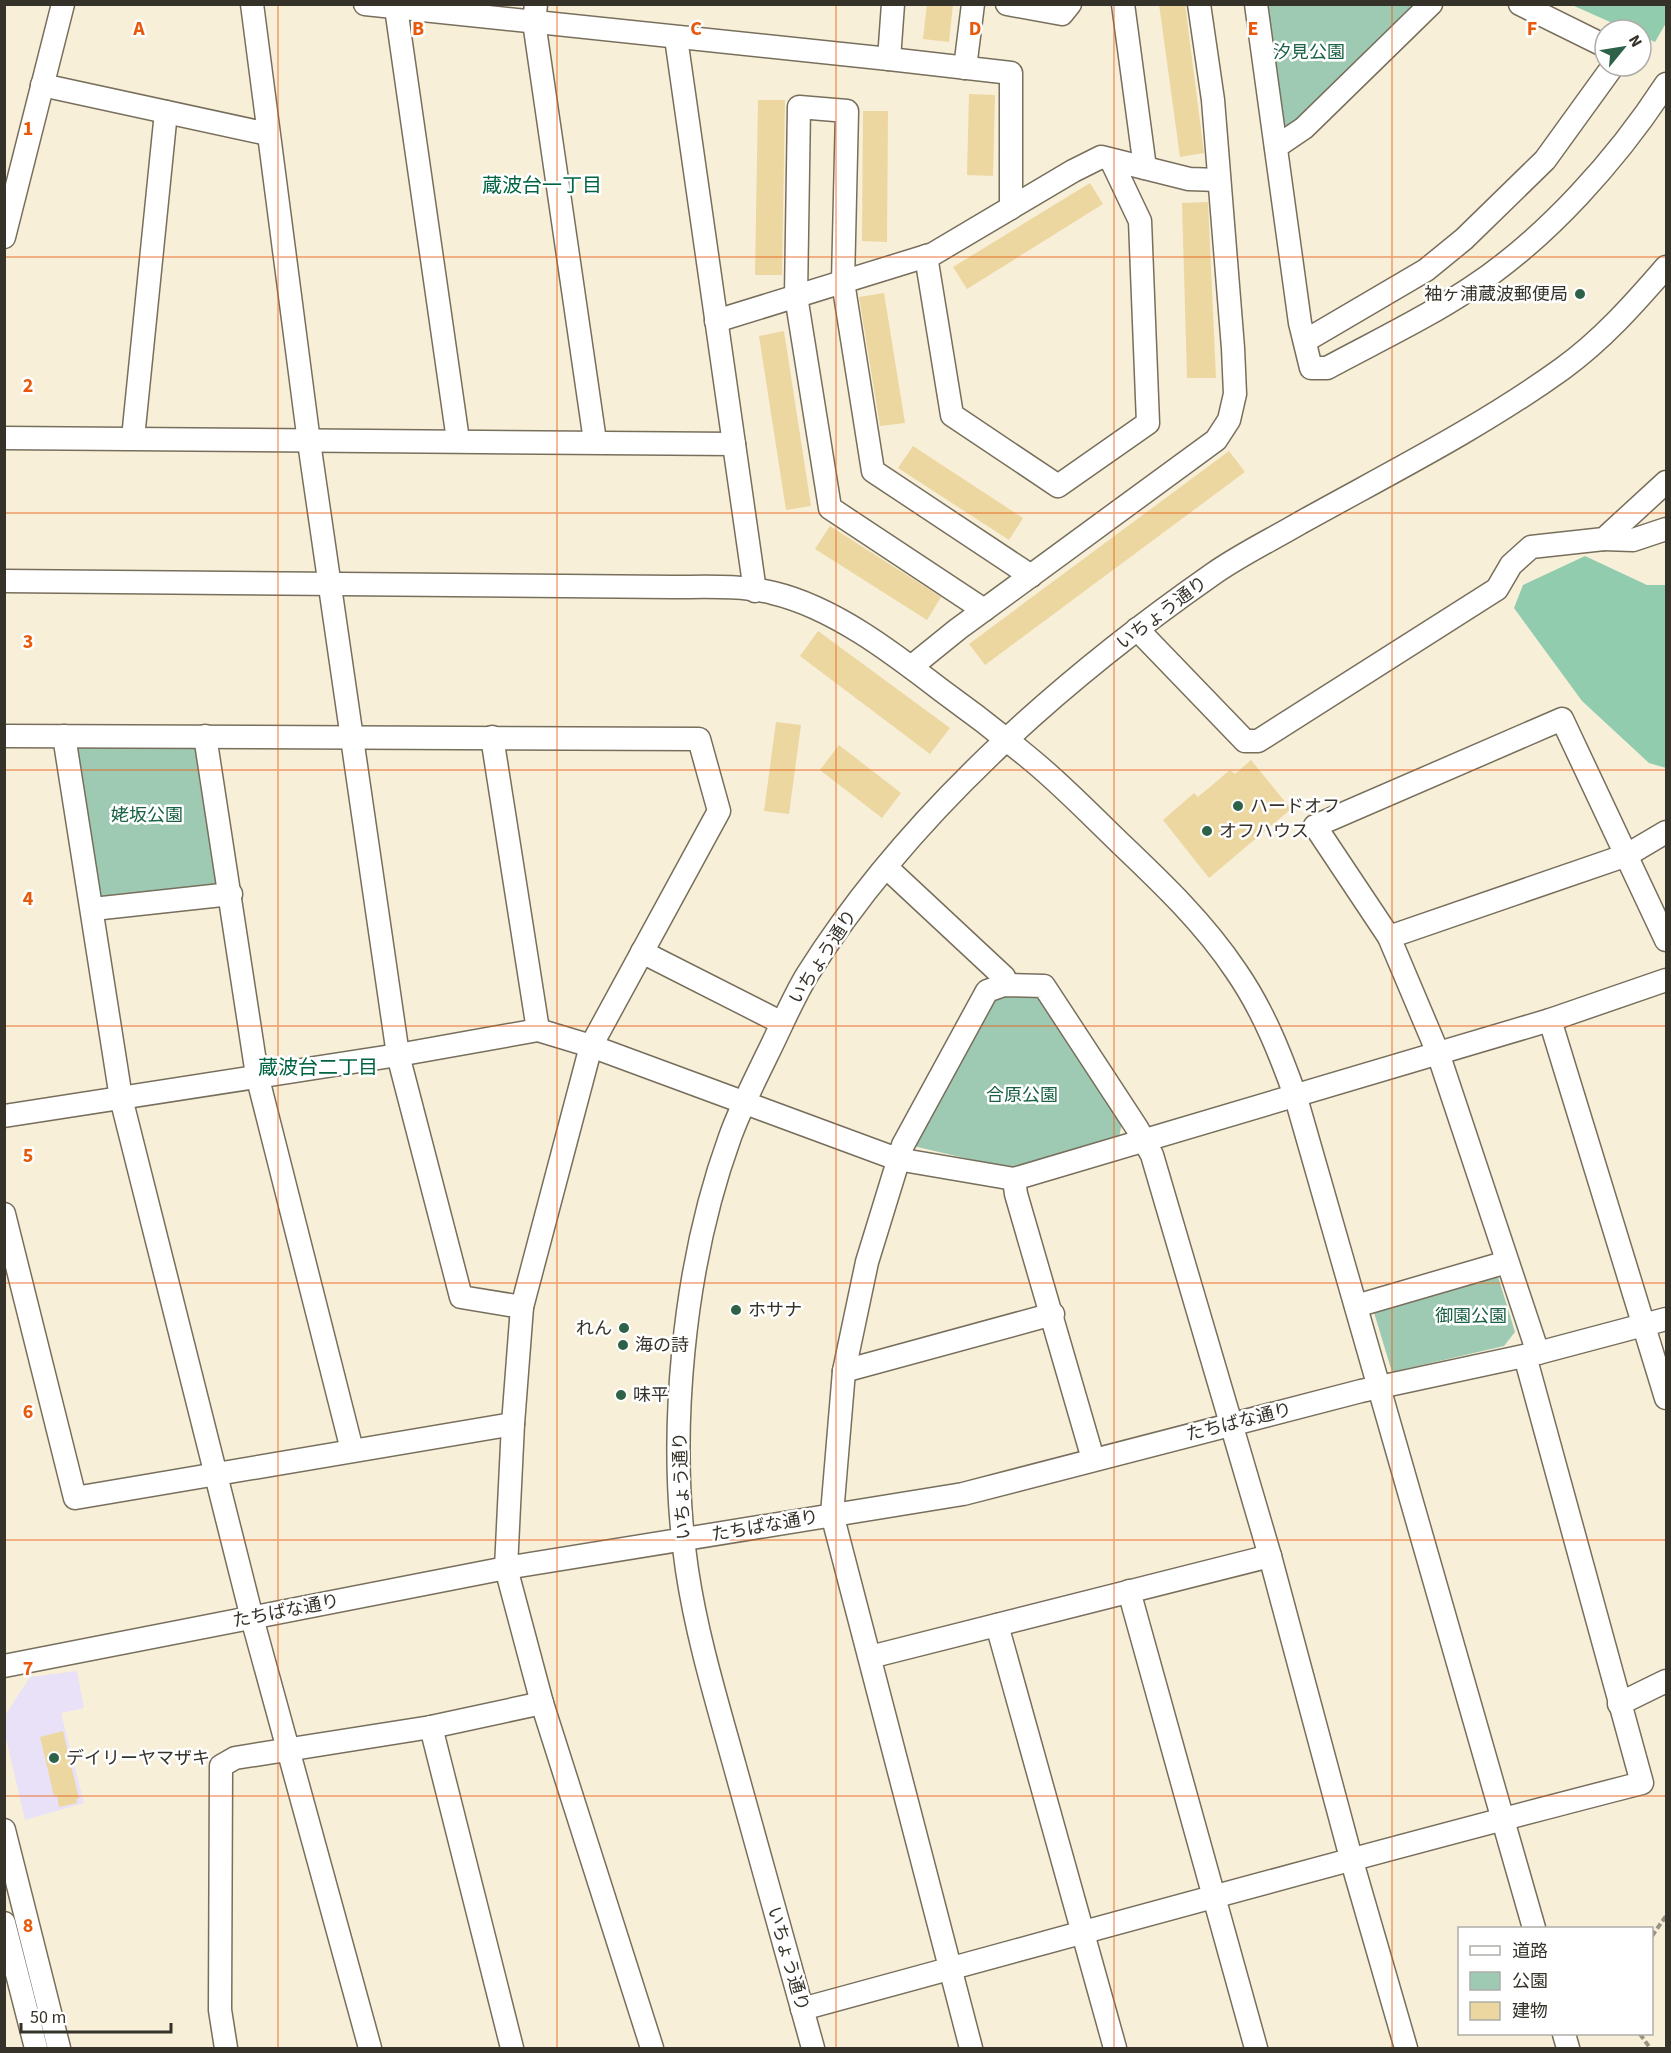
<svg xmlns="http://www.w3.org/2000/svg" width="1671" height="2053" viewBox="0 0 1671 2053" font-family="'Source Sans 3','Noto Sans JP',sans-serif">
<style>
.commercial{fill:#e9e1f7}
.green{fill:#9ecab4}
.forest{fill:#91ccaf}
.building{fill:#ecd7a1}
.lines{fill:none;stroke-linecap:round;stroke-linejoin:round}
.minor-casing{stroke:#776f5c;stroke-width:25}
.path{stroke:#999383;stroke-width:4;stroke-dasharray:6 3;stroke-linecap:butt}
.minor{stroke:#fff;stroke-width:22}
.grid{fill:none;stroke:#e8590c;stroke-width:1.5;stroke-opacity:0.55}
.poi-dot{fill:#2d6248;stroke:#fff;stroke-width:2}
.labels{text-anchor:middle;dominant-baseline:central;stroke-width:5;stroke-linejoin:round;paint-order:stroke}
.park-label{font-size:18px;fill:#196044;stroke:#fff}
.poi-label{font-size:18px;fill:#353229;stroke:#fff;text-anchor:start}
.street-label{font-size:18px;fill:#353229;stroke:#fff}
.neighbourhood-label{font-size:20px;fill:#006441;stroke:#fff}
.grid-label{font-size:20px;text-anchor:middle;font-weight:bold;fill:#e8590c;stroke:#fff;stroke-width:5;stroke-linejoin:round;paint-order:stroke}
</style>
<rect width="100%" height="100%" fill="#f8efd9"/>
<polygon class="commercial" points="77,1671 84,1708 61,1713 84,1803 25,1820 5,1734 4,1717 30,1677"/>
<g class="green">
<polygon points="1256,4 1429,5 1276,147"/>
<polygon points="64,736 205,736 231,894 93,909"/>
<polygon points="1010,995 1045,998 1123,1118 1118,1142 1017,1170 913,1146 992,1002"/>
<polygon points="1496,1270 1515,1332 1504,1346 1392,1372 1372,1306"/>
</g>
<g class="forest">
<polygon points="1572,5 1666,5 1666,23 1655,42 1641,36 1641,30 1628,30"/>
<polygon points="1585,556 1647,585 1666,585 1666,768 1649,763 1582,701 1514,608 1523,585"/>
</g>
<g class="building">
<polygon points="927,4 953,4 949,42 923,39"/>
<polygon points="1159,4 1185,4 1204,153 1180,157"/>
<polygon points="969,94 995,95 993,176 967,175"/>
<polygon points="758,100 785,100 782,275 755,275"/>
<polygon points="863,111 888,111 887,242 862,241"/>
<polygon points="1090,183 1103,204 967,289 953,267"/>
<polygon points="1208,202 1216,378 1187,378 1182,203"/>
<polygon points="884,293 905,423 880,426 859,297"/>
<polygon points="784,331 811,506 786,510 759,336"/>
<polygon points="913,446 1023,518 1009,540 898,468"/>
<polygon points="1229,451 1245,472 985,665 969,644"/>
<polygon points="830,526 941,597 927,620 815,549"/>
<polygon points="818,631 950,728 930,754 800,656"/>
<polygon points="776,722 801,725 789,814 764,811"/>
<polygon points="839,745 901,793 882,818 820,770"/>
<polygon points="1251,760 1291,809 1209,878 1163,820 1194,793 1198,797 1230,770 1235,774"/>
<polygon points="63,1731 79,1799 76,1799 77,1803 59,1807 57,1795 54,1796 40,1737"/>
</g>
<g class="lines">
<g class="minor-casing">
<g id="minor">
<polyline points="252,4 309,442 398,1055 461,1297 522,1307"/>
<polyline points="365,4 889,59 893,4"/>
<polyline points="536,4 534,22 595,441"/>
<polyline points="1007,4 1062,14 1070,4"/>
<polyline points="1123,4 1145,168"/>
<path d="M 1256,4 L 1300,323 L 1311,368 L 1327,368 C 1375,342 1426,318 1471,288 C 1547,238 1617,159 1666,84"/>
<polyline points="1520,4 1605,46"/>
<polyline points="396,8 458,440"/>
<polyline points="676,38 755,591"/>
<polyline points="889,59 1011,73 1011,208"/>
<polyline points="965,68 973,4"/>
<polyline points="42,85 268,134"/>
<polyline points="1276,147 1304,128 1431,4"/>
<polyline points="4,237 63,4"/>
<polyline points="926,256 952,415 1058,486 1148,423 1140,221 1111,160"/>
<polyline points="716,321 933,254 1073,171 1101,157 1189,179 1219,180"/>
<polyline points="1305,341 1426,270 1464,239 1545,160 1613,66"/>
<polyline points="4,438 734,444"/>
<polyline points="133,438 166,112"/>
<polyline points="1604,539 1633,540 1666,529"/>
<path d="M 4,581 L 673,587 C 706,587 741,585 773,593 C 833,607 893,653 941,690 C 973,713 1004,737 1034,762 C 1064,787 1092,816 1120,843 C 1162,883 1204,923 1236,971 C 1263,1010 1280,1053 1296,1098 L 1534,1928"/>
<polyline points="984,610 830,508 796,296 799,107 847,111 843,282 873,471 1031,576"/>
<polyline points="1137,629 1245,741 1258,741 1497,589 1511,565 1531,547 1604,539 1666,482"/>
<polyline points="911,667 958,629 1216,440 1229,420 1235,394 1233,348 1213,100 1199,4"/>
<polyline points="4,736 699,739 719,811 591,1046 522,1307 513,1424 506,1568 542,1703 652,2048"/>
<polyline points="64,736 121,1098 252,1618 370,2048"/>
<polyline points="205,736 257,1075 352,1450"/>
<polyline points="492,737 538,1030"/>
<polyline points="886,867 1004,977 1004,985"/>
<polyline points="93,909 231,894"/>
<polyline points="1389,937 1627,855 1666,832"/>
<polyline points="642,952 782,1023"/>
<polyline points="1550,1020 1666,1398"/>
<polyline points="4,1116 398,1055 538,1030 591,1046 897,1159 1014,1179 1550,1020 1666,980"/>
<polyline points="1014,1179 1016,1194 1093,1459"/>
<polyline points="4,1214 75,1498 513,1424"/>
<polyline points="1356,1306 1507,1262"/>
<polyline points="1538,1353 1438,1053 1389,937 1315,826 1562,719 1666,940"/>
<polyline points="844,1371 1053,1314"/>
<polyline points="1129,1591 1256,2048"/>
<polyline points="997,1625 1115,2048"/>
<polyline points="870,1657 1270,1556"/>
<polyline points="4,1666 506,1568 963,1494 1361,1391 1538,1353 1666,1319"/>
<polyline points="1619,1704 1666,1681"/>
<polyline points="431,1727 512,2048"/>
<polyline points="4,1830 59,2048"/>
<polyline points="4,1923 36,2048"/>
<path d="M 802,2009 C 1082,1933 1361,1855 1642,1783 L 1525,1356"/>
<polyline points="1564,2034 1568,2048"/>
<polyline points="226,2048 220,2010 221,1766 235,1758 431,1727 542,1703"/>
<path d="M 813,2048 C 787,1954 761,1861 735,1767 C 717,1702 697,1637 687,1570 C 667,1435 683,1266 730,1137 C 740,1109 754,1082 767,1055 C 780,1029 792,1000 807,975 C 906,817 1061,680 1213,574 C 1240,555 1271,540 1300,523 C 1388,474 1480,428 1562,369 C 1602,340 1634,304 1666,267"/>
<polyline points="971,2048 832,1514 844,1371 867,1262 903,1145 987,991 1004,985 1044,986 1137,1128 1152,1155 1270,1556 1351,1858 1406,2048"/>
</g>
</g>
<g class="path">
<polyline points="1652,1936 1666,1916"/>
<polyline points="1640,2034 1650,2048"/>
</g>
<use href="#minor" class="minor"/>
</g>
<path class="grid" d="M 278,4 L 278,2048M 557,4 L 557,2048M 836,4 L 836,2048M 1114,4 L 1114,2048M 1392,4 L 1392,2048M 4,257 L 1666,257M 4,513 L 1666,513M 4,770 L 1666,770M 4,1026 L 1666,1026M 4,1283 L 1666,1283M 4,1540 L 1666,1540M 4,1796 L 1666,1796"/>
<g class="poi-dot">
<circle cx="1580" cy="294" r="6"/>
<circle cx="1238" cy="806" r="6"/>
<circle cx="1207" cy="831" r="6"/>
<circle cx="736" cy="1310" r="6"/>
<circle cx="624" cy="1328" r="6"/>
<circle cx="623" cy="1345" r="6"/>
<circle cx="621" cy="1395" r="6"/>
<circle cx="54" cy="1758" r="6"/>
</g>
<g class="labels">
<g class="park-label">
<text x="1309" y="52">汐見公園</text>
<text x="147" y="815">姥坂公園</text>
<text x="1022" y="1095">合原公園</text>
<text x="1471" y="1316">御園公園</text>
</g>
<g class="poi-label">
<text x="1568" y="294" text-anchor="end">袖ヶ浦蔵波郵便局</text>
<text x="1250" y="806">ハードオフ</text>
<text x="1219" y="831">オフハウス</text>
<text x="748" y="1310">ホサナ</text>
<text x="612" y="1328" text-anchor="end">れん</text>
<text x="635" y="1345">海の詩</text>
<text x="633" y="1395">味平</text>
<text x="66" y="1758">デイリーヤマザキ</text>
</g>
<g class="street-label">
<text transform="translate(1162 613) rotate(-37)">いちょう通り</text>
<text transform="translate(823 957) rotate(-57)">いちょう通り</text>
<text transform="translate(1239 1422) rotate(-14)">たちばな通り</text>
<text transform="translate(682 1486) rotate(-92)">いちょう通り</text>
<text transform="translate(765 1526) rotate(-10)">たちばな通り</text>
<text transform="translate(286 1611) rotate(-11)">たちばな通り</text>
<text transform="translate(788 1959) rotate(74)">いちょう通り</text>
</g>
<g class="neighbourhood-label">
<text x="542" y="186">蔵波台一丁目</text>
<text x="318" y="1068">蔵波台二丁目</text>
</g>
</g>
<g class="grid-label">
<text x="139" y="35">A</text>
<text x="418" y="35">B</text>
<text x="696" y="35">C</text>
<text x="975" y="35">D</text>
<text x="1253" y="35">E</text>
<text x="1532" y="35">F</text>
<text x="28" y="135">1</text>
<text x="28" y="392">2</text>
<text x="28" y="648">3</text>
<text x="28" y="905">4</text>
<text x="28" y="1162">5</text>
<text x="28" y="1418">6</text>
<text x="28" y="1675">7</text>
<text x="28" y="1932">8</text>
</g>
<rect width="1671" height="2053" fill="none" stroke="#353229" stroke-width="12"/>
<rect x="1458" y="1927" width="195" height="108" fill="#ffffff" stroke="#aeada9" stroke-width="1.5"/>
<rect x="1470" y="1946" width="30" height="9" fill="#ffffff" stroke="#aeada9" stroke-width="1.5"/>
<text x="1512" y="1957" font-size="18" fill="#353229">道路</text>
<rect x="1470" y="1972" width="30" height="18" fill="#9ecab4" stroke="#aeada9" stroke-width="1.5"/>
<text x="1512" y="1987" font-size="18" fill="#353229">公園</text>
<rect x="1470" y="2002" width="30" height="18" fill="#ecd7a1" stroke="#aeada9" stroke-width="1.5"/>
<text x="1512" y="2017" font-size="18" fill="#353229">建物</text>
<g transform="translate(1623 48) rotate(60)"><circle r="28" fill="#ffffff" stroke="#aeada9" stroke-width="1.5"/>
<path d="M0-4.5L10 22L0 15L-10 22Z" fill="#2d6248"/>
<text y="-9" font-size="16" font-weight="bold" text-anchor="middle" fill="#353229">N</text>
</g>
<path d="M21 2023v9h150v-9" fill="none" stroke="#353229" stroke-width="3"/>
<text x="30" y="2023" font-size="18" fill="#353229" stroke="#ffffff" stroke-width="4.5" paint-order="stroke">50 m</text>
</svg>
